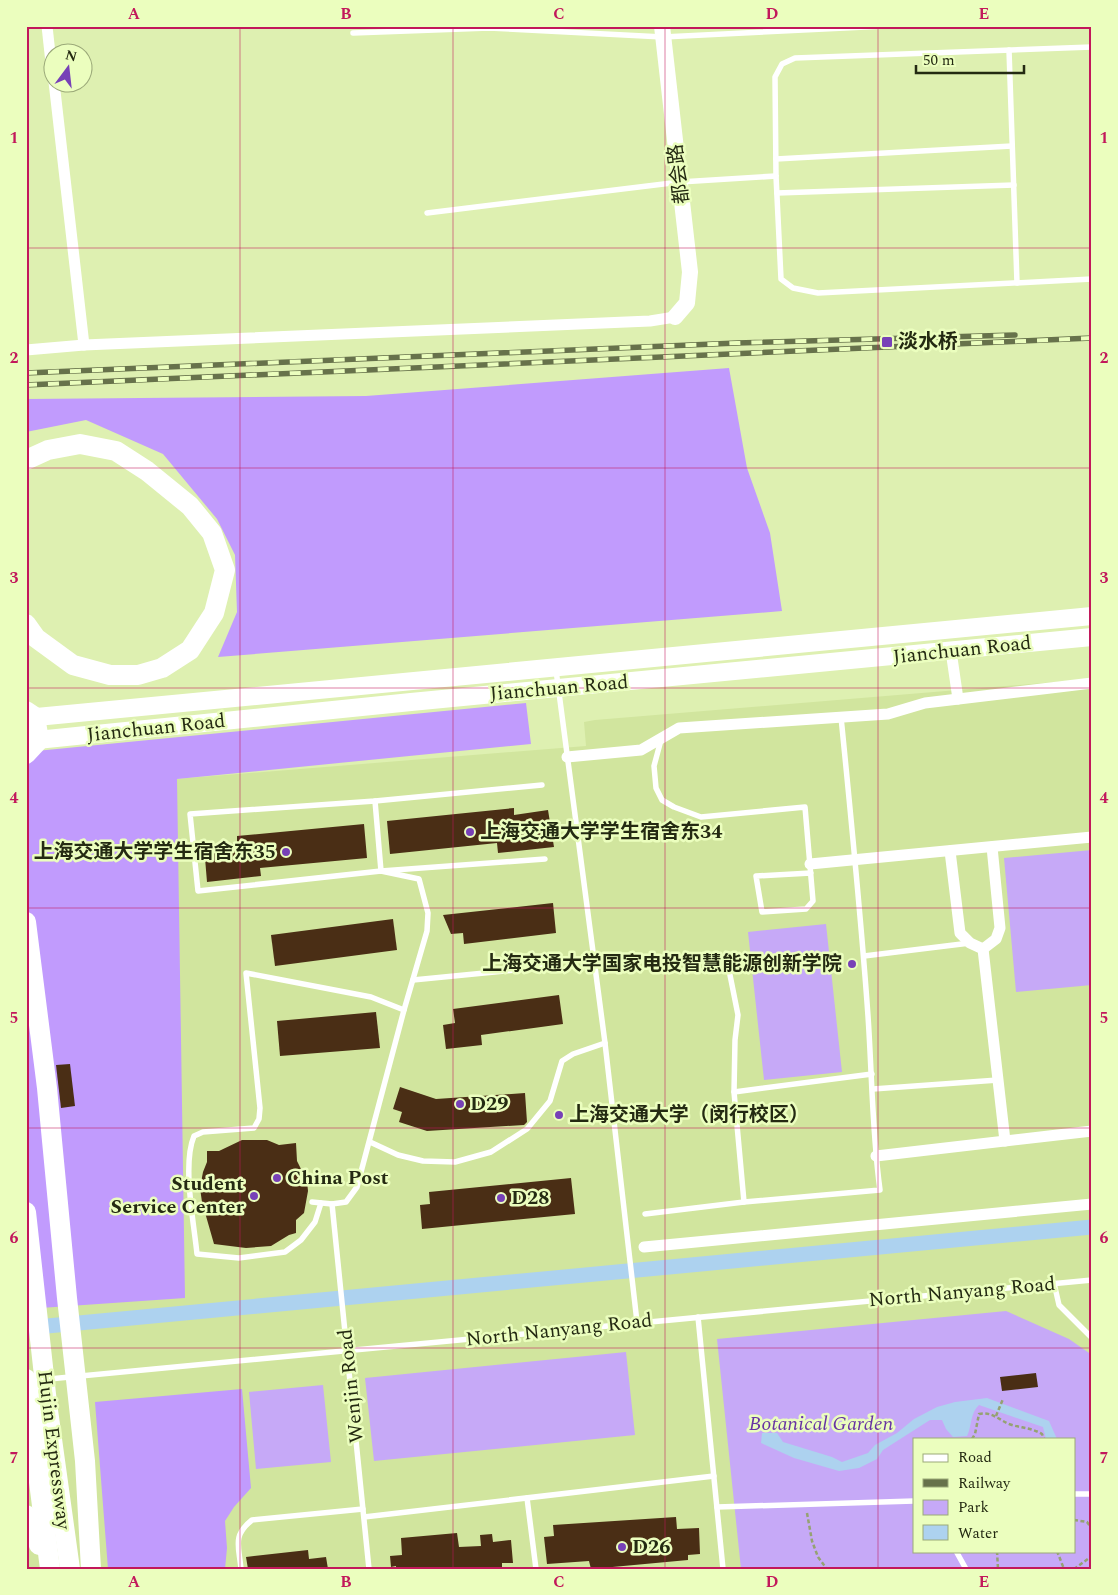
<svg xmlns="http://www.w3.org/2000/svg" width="1118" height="1595" viewBox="0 0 1118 1595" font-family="Spectral,'Noto Sans SC',serif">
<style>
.built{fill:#d1e59e;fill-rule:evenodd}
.green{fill:#c6a9f7;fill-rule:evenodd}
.forest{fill:#c19bfd}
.water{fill:#add2ef}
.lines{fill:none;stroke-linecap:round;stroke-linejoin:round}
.canal{stroke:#add2ef;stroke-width:15}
.building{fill:#4a2e15}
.path{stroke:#95a272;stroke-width:2.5;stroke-dasharray:4 2.5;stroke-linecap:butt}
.lane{stroke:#fff;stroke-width:5.5}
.street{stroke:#fff;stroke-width:11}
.secondary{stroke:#fff;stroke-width:16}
.primary{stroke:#fff;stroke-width:18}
.highway{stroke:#fff;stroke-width:20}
.rail-casing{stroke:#67724b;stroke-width:5.5}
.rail{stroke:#ebfebe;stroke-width:4;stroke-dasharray:11;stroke-linecap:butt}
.grid{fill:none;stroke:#c2185b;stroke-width:1;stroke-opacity:0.55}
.poi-dot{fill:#7741b7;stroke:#ebfebe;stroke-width:2}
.labels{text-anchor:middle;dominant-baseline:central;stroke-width:5;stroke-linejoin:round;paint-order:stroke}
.street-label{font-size:20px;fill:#242a12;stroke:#ebfebe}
.poi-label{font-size:20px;font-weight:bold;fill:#242a12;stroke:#ebfebe;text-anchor:start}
.park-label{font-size:20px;font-style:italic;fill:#6733a3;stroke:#ebfebe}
.neatline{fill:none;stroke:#c2185b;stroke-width:2}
.grid-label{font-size:16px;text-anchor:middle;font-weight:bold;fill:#c2185b}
</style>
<rect width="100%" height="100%" fill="#def0b1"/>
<path class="built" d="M 1092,679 L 1092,1569 L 26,1569 L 26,791 L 586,746 L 584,722 L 595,720 ZM 914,1439 L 1074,1439 L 1074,1551 L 914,1551 Z"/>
<g class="green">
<polygon points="1092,850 1092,985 1016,992 1004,858"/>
<polygon points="826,924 842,1072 764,1080 748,932"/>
<path d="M 1006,1311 L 1069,1339 L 1092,1355 L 1092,1569 L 741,1569 L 717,1339 ZM 914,1439 L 1074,1439 L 1074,1551 L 914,1551 Z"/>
<polygon points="626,1352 635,1435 374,1461 365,1378"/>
<polygon points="323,1385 331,1462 256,1469 249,1392"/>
</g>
<g class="forest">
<polygon points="729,368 747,468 770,533 782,611 218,657 237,612 235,555 217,519 163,454 86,420 26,432 26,399 366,396"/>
<polygon points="526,703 531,744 177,779 185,1298 26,1309 26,752"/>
<polygon points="242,1389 251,1488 234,1507 225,1521 227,1548 225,1569 108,1569 95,1402"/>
</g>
<path class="water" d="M 987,1398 L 1049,1421 L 1057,1439 L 1046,1439 L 1043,1427 L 979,1405 C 970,1413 972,1426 967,1436 L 953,1437 L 946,1429 L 942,1420 L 930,1420 L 883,1450 L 877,1459 L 859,1468 L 839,1471 L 794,1458 L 761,1443 L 762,1433 L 777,1433 L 783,1442 L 832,1457 L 842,1462 L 868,1453 L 875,1445 L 897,1433 L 914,1419 L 937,1407 L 955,1402 Z"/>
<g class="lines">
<polyline class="canal" points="26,1328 1092,1227"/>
</g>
<g class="building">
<polygon points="514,808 514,815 548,810 554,847 498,853 497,843 390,854 387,821"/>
<polygon points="364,824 367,858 260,868 261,876 207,882 204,846 237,843 237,836"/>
<polygon points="553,903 556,933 464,944 463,933 451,934 443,915"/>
<polygon points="393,919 397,950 275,966 271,935"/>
<polygon points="559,995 563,1024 481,1035 482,1045 446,1049 443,1025 455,1023 453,1009"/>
<polygon points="376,1012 380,1048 280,1056 277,1021"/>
<polygon points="70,1064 75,1106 61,1108 56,1065"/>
<polygon points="400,1087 436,1099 525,1093 527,1122 524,1125 427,1131 399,1122 402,1112 393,1109"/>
<polygon points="242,1140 267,1140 279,1145 296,1143 297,1161 307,1181 308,1191 304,1213 296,1220 296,1233 289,1235 271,1246 246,1248 214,1244 202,1202 200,1188 203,1172 207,1162 207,1151 219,1151"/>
<polygon points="571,1178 575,1214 422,1229 420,1205 430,1204 429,1192"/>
<polygon points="1036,1373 1038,1387 1002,1391 1000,1377"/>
<polygon points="676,1517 677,1529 699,1528 700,1554 688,1555 688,1560 591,1569 589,1561 547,1564 544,1537 554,1536 553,1525"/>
<polygon points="457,1533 459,1547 481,1546 480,1535 492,1534 493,1542 511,1540 513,1563 502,1563 502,1569 464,1569 464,1567 396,1569 396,1566 391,1567 390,1556 402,1555 401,1538"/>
<polygon points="308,1550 309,1559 326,1557 328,1569 248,1569 246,1557"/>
</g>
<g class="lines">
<g class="path">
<polyline points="996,1416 1003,1399"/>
<path d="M 972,1439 L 975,1434 L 979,1414 C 993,1411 999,1421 1012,1425 C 1022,1428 1032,1428 1042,1434 L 1044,1439"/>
<polyline points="807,1513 812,1541 818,1557 827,1569"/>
<polyline points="1074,1520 1087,1522 1092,1529"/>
<polyline points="997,1551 998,1569"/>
<polyline points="1057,1551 1064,1569"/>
<polyline points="1074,1569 1092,1556"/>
</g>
<g class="lane">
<polyline points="353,33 489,28 663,37 886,26"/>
<polyline points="1092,47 795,58 782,64 775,77 776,176 781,279 793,288 818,293 1092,279"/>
<polyline points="1009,50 1017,283"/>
<polyline points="776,159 1012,146"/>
<polyline points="777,193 1014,185"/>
<polyline points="427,213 680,182 776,176"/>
<polyline points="556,670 605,1043 637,1322"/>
<polyline points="661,740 654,766 656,788 662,800 674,807 701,817 805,807 813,901 806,909 762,912 756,876 811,873"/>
<polyline points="542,785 375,801 190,814 198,891 381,871 545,859"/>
<polyline points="375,801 381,871"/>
<polyline points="864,956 970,943"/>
<polyline points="730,975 738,1015 735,1040 734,1092 744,1202"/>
<polyline points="413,980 557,966"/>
<polyline points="873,1089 998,1080"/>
<polyline points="734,1092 872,1074"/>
<polyline points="370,1142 398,1155 423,1161 455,1162 491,1152 527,1129 550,1101 562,1061 573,1054 605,1043"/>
<polyline points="312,1202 332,1204 346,1202 357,1187 404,1010"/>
<path d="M 321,1203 L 315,1222 L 301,1240 L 285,1252 L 239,1258 L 197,1254 C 194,1223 182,1165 194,1136 L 203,1132 L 254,1128 L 259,1119 L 260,1108 L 246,973 L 371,997 L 404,1010 L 427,931 L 428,913 L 419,879 L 381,871"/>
<polyline points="332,1204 369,1569"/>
<path d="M 645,1214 L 744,1202 L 880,1190 C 872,1132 872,1074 868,1016 C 861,916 851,817 841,717"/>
<polyline points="1054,1283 1059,1305 1092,1338"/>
<polyline points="698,1317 723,1569"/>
<polyline points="49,1379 1092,1280"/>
<polyline points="1074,1494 1092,1494"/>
<polyline points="527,1498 536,1569"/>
<polyline points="717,1507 914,1501"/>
<polyline points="364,1517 714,1476"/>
<polyline points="956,1551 966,1569"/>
<path d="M 241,1569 C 239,1546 232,1536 252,1520 L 363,1509"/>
</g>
<g class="street">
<polyline points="47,26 52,72"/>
<polyline points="54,82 84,345"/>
<polyline points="26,350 84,345 650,321 675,317"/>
<polyline points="951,651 958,699"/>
<polyline points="567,757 641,750 679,728 888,714 925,703 1092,683"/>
<polyline points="950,851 960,933 970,943 983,949"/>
<polyline points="810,864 1092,837"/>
<polyline points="983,949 1005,1141"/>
<polyline points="983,949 996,939 1000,928 992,847"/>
<polyline points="876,1156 1092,1131"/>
<polyline points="644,1247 1092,1204"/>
</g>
<polyline class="secondary" points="662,26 690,272 687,303 675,317"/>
<g class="primary">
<polyline points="26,718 1092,616"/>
<polyline points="27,741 411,702 1092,637"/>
</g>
<g class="highway">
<polyline points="26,460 48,450 80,444 116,451 147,471 190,506 212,533 225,570 214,613 190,650 162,668 138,675 110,675 73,665 36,638 26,624"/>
<polyline points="26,711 35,717 39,740 26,754"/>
<polyline points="26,922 47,1088 67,1298 85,1461 91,1569"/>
<polyline points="26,1212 47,1403 70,1569"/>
<polyline points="26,1379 50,1569"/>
<polyline points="26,1515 33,1526 39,1545"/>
</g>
<g class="rail-casing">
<g id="rail">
<polyline points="26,373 737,343 1015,335"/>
<polyline points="26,385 1092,338"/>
</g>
</g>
<use href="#rail" class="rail"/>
</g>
<path class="grid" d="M 240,26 L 240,1569M 453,26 L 453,1569M 665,26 L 665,1569M 878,26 L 878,1569M 26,248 L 1092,248M 26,468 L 1092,468M 26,688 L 1092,688M 26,908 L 1092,908M 26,1128 L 1092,1128M 26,1348 L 1092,1348"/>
<g class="poi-dot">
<rect x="881" y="336" width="12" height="12" rx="2.5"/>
<circle cx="470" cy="832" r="5"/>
<circle cx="286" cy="852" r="5"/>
<circle cx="852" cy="964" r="5"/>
<circle cx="460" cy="1104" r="5"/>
<circle cx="559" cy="1115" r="5"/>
<circle cx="277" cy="1178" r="5"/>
<circle cx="254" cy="1196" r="5"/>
<circle cx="501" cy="1198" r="5"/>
<circle cx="622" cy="1547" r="5"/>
</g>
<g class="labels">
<g class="street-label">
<text transform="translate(679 174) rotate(-97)">都会路</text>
<text transform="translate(962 650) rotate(-6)">Jianchuan Road</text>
<text transform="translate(559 688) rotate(-5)">Jianchuan Road</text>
<text transform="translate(156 728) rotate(-6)">Jianchuan Road</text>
<text transform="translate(962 1292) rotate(-5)">North Nanyang Road</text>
<text transform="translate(559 1330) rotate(-6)">North Nanyang Road</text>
<text transform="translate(351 1386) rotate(-96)">Wenjin Road</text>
<text transform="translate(54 1450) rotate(83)">Hujin Expressway</text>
</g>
<g class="poi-label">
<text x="898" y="342">淡水桥</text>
<text x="480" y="832">上海交通大学学生宿舍东34</text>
<text x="276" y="852" text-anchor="end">上海交通大学学生宿舍东35</text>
<text x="842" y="964" text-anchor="end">上海交通大学国家电投智慧能源创新学院</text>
<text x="470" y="1104">D29</text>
<text x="569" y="1115">上海交通大学（闵行校区）</text>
<text x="287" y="1178">China Post</text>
<text x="244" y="1184" text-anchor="end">Student<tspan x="244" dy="23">Service Center</tspan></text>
<text x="511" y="1198">D28</text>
<text x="632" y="1547">D26</text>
</g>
<g class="park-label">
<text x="821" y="1424">Botanical Garden</text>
</g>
</g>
<rect width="1118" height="1595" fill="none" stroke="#ebfebe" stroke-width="55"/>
<rect x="913" y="1438" width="162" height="115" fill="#ebfebe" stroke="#9ba979"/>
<rect x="923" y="1454" width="25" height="8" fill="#ffffff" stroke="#9ba979"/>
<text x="958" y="1462" font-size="15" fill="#242a12">Road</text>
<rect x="923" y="1479" width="25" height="8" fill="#67724b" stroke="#9ba979"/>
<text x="958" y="1488" font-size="15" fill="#242a12">Railway</text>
<rect x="923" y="1500" width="25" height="15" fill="#c6a9f7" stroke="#9ba979"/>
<text x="958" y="1512" font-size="15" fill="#242a12">Park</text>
<rect x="923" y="1525" width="25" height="15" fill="#add2ef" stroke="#9ba979"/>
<text x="958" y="1538" font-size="15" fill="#242a12">Water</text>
<g transform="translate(68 68) rotate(15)"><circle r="24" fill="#ebfebe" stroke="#9ba979"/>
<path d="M0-4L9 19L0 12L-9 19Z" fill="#7741b7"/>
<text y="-8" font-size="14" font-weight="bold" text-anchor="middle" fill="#242a12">N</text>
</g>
<path d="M916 65v8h108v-8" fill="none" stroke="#242a12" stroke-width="2.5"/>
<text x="923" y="65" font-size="15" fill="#242a12" stroke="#ebfebe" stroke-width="4" paint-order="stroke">50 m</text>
<rect x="28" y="28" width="1062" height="1540" class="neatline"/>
<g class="grid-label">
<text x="134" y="19">A</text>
<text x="346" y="19">B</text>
<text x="559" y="19">C</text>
<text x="772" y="19">D</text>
<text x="984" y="19">E</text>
<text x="14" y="143">1</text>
<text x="1104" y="143">1</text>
<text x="14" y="363">2</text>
<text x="1104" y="363">2</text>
<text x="14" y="583">3</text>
<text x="1104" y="583">3</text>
<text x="14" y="803">4</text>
<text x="1104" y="803">4</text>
<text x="14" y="1023">5</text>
<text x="1104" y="1023">5</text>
<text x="14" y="1243">6</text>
<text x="1104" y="1243">6</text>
<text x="14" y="1463">7</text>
<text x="1104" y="1463">7</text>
<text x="134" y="1587">A</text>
<text x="346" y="1587">B</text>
<text x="559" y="1587">C</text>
<text x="772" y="1587">D</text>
<text x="984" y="1587">E</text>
</g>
</svg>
